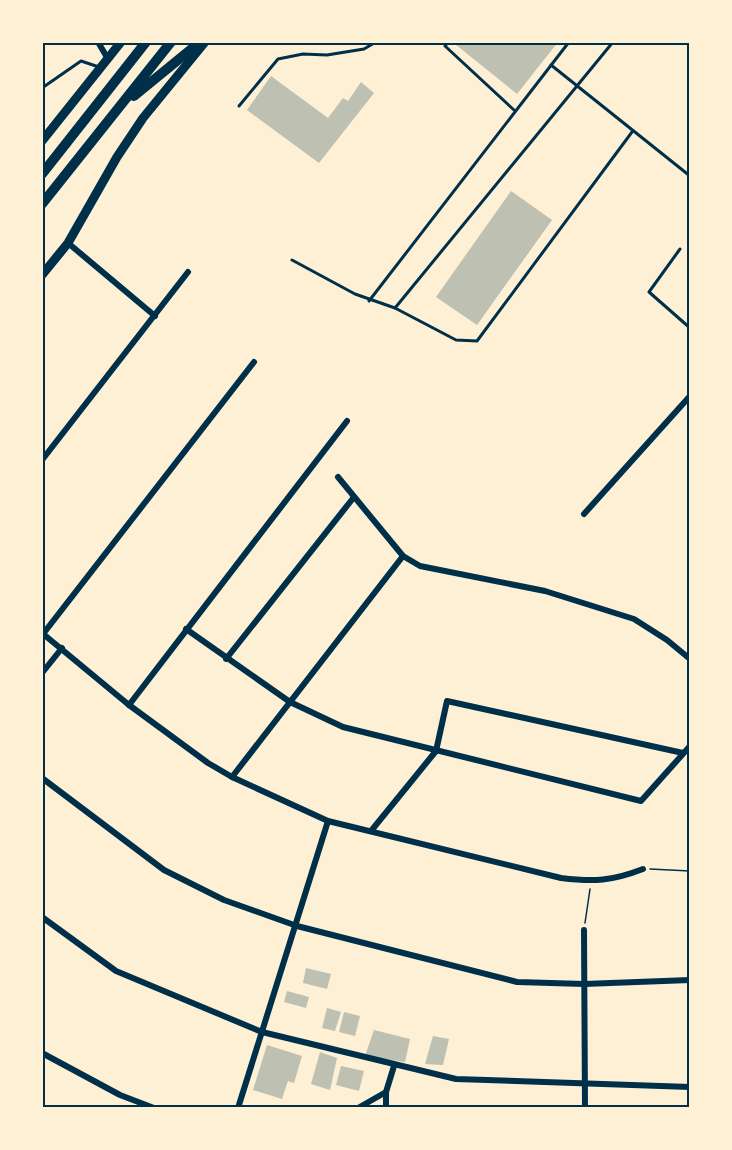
<svg xmlns="http://www.w3.org/2000/svg" width="732" height="1150" viewBox="0 0 732 1150" font-family="'Roboto Condensed',sans-serif">
<style>
.building{fill:#bec0b2}
.lines{fill:none;stroke-linecap:round;stroke-linejoin:round}
.path{stroke:#003049;stroke-width:1.5}
.service{stroke:#003049;stroke-width:3}
.minor{stroke:#003049;stroke-width:6}
.primary{stroke:#003049;stroke-width:9}
.motorway{stroke:#003049;stroke-width:10}
.neatline{fill:none;stroke:#003049;stroke-width:2}
</style>
<rect width="100%" height="100%" fill="#fdf0d5"/>
<g class="building">
<polygon points="456,42 558,42 517,94 455,44"/>
<polygon points="271,76 328,118 343,98 348,101 361,82 374,93 319,163 247,110"/>
<polygon points="511,191 552,220 477,325 436,297"/>
<polygon points="306,968 331,974 327,989 303,983"/>
<polygon points="287,991 309,997 306,1008 284,1002"/>
<polygon points="327,1008 341,1012 335,1031 322,1028"/>
<polygon points="344,1012 360,1016 355,1036 339,1032"/>
<polygon points="374,1030 410,1039 405,1062 365,1056"/>
<polygon points="433,1036 449,1039 443,1065 425,1064"/>
<polygon points="267,1045 302,1056 294,1083 288,1081 282,1099 253,1090"/>
<polygon points="320,1052 337,1058 330,1090 311,1084"/>
<polygon points="341,1066 364,1071 359,1091 336,1085"/>
</g>
<g class="lines">
<g class="path">
<polyline points="650,869 690,871"/>
<polyline points="585,923 590,889"/>
</g>
<g class="service">
<polyline points="448,42 445,46 514,110"/>
<polyline points="551,65 690,176"/>
<polyline points="42,88 81,61 99,67"/>
<polyline points="239,106 278,59 303,54 327,55 364,49 376,42"/>
<polyline points="680,249 649,292 690,328"/>
<polyline points="292,260 355,294 395,308 456,340 477,341 632,132"/>
<polyline points="369,301 569,42"/>
<polyline points="395,308 613,42"/>
</g>
<g class="minor">
<polyline points="98,42 108,59"/>
<polyline points="68,243 155,316"/>
<polyline points="42,460 188,272"/>
<polyline points="338,477 403,556 420,566 545,591 634,619 667,640 690,659"/>
<polyline points="584,514 690,396"/>
<polyline points="186,629 290,702 343,727 641,801 690,746"/>
<path d="M 42,633 L 129,705 L 208,763 L 232,777 L 328,821 L 561,878 C 594,882 612,881 643,869"/>
<polyline points="43,634 254,362"/>
<polyline points="226,659 354,497"/>
<polyline points="42,673 62,648"/>
<polyline points="129,705 347,421"/>
<polyline points="232,777 403,556"/>
<polyline points="42,778 164,870 224,900 297,926 517,982 584,984 690,980"/>
<polyline points="371,831 436,751 447,701 683,753"/>
<polyline points="42,917 116,971 262,1032 456,1079 690,1087"/>
<polyline points="584,930 585,1108"/>
<polyline points="42,1053 120,1095 154,1108"/>
<polyline points="238,1108 328,821"/>
<polyline points="358,1108 386,1092"/>
<polyline points="386,1108 386,1092 394,1066"/>
</g>
<g class="primary">
<polyline points="42,141 121,42"/>
<polyline points="42,275 68,243 117,157 143,118 205,42"/>
</g>
<g class="motorway">
<polyline points="134,96 200,42"/>
<polyline points="42,174 146,42"/>
<polyline points="42,204 171,42"/>
</g>
</g>
<rect width="732" height="1150" fill="none" stroke="#fdf0d5" stroke-width="87"/>
<rect x="44" y="44" width="644" height="1062" class="neatline"/>
</svg>
